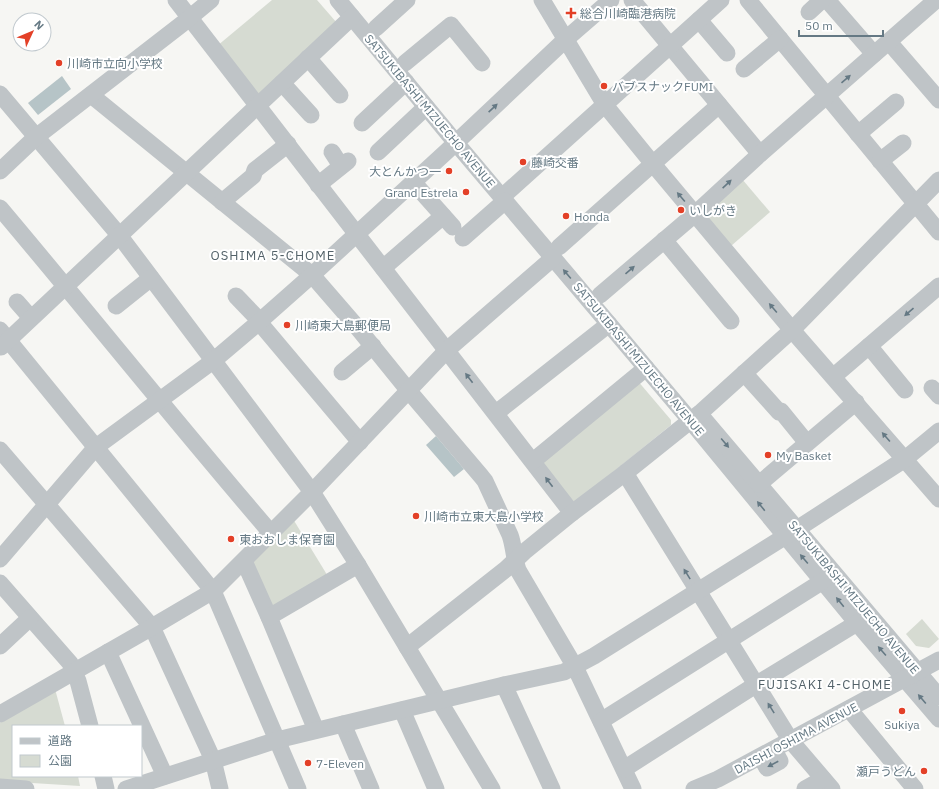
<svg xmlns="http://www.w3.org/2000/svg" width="939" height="789" viewBox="0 0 939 789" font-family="'IBM Plex Sans','Noto Sans JP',sans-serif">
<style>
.green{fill:#d6dbd2}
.water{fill:#b6c4c7}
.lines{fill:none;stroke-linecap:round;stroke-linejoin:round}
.minor{stroke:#bfc4c7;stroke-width:17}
.oneway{fill:#657984}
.poi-dot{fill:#e34027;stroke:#fff;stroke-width:1.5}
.labels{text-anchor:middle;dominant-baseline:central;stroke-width:4;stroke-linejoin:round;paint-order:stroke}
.poi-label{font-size:12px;fill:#657984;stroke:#fff;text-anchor:start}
.street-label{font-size:12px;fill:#657984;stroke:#fff}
.neighbourhood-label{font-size:13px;letter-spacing:1px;fill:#536269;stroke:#fff}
</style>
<rect width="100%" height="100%" fill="#f6f6f3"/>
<g class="green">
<polygon points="272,0 317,0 337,23 260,94 254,93 217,46"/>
<polygon points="742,179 770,212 731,246 702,212"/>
<polygon points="637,380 671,420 671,425 576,502 571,501 538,458"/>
<polygon points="293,519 329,578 272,610 249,562"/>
<polygon points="922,619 939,639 929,648 916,646 906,634"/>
<polygon points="55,689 65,726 13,726 13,776 78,776 80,786 0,781 0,723 2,720"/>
</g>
<g class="water">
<polygon points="62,76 71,89 38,115 28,103"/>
<polygon points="436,436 464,469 454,477 426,445"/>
</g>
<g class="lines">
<g class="minor">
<polyline points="176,0 572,513"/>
<polyline points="338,0 456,143 690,420 857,623 939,719"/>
<polyline points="542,0 605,105 653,164 792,330 939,499"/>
<polyline points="632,0 760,154"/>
<polyline points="748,0 939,232"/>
<polyline points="827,0 874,54"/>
<polyline points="809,12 822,0"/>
<polyline points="699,20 727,53"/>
<polyline points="376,28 407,0"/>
<polyline points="889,42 939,100"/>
<polyline points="308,58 340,95"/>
<polyline points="405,63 451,25 482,63"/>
<polyline points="744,69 780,39"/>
<polyline points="282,83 311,115"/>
<polyline points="0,94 119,235 312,492 358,565 492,789"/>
<path d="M 91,95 L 312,275 L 357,327 L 408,390 L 481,476 L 485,481 L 510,535 C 514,546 514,559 518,570 L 575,667 L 633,789"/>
<polyline points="362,123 406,82"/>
<polyline points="858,134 896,102"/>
<polyline points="332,152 341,166"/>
<polyline points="378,152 426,107"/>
<polyline points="880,161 903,143"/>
<polyline points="0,171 36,137 182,24 211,0"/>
<polyline points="413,182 453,227"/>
<polyline points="318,185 348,161"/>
<polyline points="502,197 721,0"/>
<polyline points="222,202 253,176 255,170 288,144"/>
<path d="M 0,208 C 91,316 179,426 271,533"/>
<polyline points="463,238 505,201"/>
<polyline points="664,240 731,321"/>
<polyline points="559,247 719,105"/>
<polyline points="383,268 443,216"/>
<polyline points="600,295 695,214 760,154 936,0"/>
<polyline points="236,296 260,321"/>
<polyline points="17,302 31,318"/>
<polyline points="116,306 151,278"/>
<polyline points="259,322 360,442"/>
<polyline points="0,330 213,591 298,789"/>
<polyline points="869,346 905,390"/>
<polyline points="1,347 352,17"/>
<polyline points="342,372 373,346"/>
<polyline points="744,373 779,412 781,411 807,443"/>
<polyline points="834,376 939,286"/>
<polyline points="932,388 939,396"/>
<polyline points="496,413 609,324"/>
<polyline points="702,417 939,697"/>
<polyline points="0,450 152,627 213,760 220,789"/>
<polyline points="533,461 646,368"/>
<polyline points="625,473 791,741 832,789"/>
<polyline points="759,484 856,402"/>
<polyline points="0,559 96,447 213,361 259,322 312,275 446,152 566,39 611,0"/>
<polyline points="244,561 269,617 316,730"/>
<polyline points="0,583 70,663 78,681 90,726"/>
<polyline points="269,617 358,565"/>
<polyline points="0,646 30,618"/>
<polyline points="407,647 506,569 524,552 572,513 625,473 700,413 792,330 939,180"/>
<polyline points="108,652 165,776"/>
<polyline points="504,685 552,789"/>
<polyline points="849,709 915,789"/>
<polyline points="402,710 436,789"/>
<polyline points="0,714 152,627 213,591 312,492 447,350 553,258"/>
<polyline points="601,721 823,581"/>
<polyline points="343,724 371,789"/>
<polyline points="761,757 767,768 780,761 774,750"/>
<polyline points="624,769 757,684 857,623"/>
<polyline points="103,776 106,789"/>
<polyline points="0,787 26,789"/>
<polyline points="126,789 277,740 504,685 564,672 594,656 797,529 905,459 939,431"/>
<polyline points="694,789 718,779 939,660"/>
<polyline points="805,789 823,779"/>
</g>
</g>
<defs><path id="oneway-solid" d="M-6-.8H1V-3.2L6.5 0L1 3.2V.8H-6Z"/></defs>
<g class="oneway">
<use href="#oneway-solid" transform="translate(846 79) rotate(-41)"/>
<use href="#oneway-solid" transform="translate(493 108) rotate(-43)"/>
<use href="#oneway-solid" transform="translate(727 184) rotate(-43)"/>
<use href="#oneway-solid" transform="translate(681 197) rotate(-130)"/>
<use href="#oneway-solid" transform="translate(630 270) rotate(-41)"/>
<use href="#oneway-solid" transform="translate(567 274) rotate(-130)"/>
<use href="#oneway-solid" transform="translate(773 308) rotate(-130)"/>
<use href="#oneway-solid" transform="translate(909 312) rotate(139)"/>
<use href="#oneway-solid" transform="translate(469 378) rotate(-127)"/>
<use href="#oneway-solid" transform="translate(886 437) rotate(-131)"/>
<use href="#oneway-solid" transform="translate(725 443) rotate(50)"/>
<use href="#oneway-solid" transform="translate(549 482) rotate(-127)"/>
<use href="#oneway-solid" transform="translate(761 506) rotate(-129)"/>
<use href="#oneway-solid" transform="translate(804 559) rotate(-130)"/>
<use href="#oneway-solid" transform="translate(687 574) rotate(-122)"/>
<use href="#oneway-solid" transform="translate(840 602) rotate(-129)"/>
<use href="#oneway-solid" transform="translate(882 651) rotate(-131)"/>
<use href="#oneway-solid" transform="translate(922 699) rotate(-130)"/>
<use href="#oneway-solid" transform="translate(771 708) rotate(-122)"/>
<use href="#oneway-solid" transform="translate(773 764) rotate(152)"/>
</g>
<g class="poi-dot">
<path d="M569 7h4v4h4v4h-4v4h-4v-4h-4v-4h4z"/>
<circle cx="59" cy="63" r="4"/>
<circle cx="604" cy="86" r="4"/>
<circle cx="523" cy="162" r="4"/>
<circle cx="449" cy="171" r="4"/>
<circle cx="466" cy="192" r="4"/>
<circle cx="681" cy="210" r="4"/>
<circle cx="566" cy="216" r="4"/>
<circle cx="287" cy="325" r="4"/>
<circle cx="768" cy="455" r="4"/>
<circle cx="416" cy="516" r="4"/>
<circle cx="231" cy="539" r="4"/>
<circle cx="902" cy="711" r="4"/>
<circle cx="308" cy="763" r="4"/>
<circle cx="924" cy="771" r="4"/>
</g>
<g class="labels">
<g class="poi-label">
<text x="580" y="13">総合川崎臨港病院</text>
<text x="67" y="63">川崎市立向小学校</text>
<text x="612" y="86">バブスナックFUMI</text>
<text x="531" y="162">藤崎交番</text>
<text x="441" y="171" text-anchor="end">大とんかつ一</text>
<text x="458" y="192" text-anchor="end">Grand Estrela</text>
<text x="689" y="210">いしがき</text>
<text x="574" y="216">Honda</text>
<text x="295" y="325">川崎東大島郵便局</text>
<text x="776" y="455">My Basket</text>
<text x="424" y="516">川崎市立東大島小学校</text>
<text x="239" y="539">東おおしま保育園</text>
<text x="902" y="724" text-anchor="middle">Sukiya</text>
<text x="316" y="763">7-Eleven</text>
<text x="916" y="771" text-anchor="end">瀬戸うどん</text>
</g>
<g class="street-label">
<text transform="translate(430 111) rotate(50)">SATSUKIBASHI MIZUECHO AVENUE</text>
<text transform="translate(639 359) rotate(50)">SATSUKIBASHI MIZUECHO AVENUE</text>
<text transform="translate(854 597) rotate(50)">SATSUKIBASHI MIZUECHO AVENUE</text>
<text transform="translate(796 738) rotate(-28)">DAISHI OSHIMA AVENUE</text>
</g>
<g class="neighbourhood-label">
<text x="273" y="255">OSHIMA 5-CHOME</text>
<text x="825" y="684">FUJISAKI 4-CHOME</text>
</g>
</g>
<rect x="12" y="725" width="130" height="52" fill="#ffffff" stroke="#c1c9ce"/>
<rect x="20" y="738" width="20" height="6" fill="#bfc4c7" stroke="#c1c9ce"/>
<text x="48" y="745" font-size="12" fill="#657984">道路</text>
<rect x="20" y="755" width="20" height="12" fill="#d6dbd2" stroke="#c1c9ce"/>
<text x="48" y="765" font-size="12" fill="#657984">公園</text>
<g transform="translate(32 32) rotate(46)"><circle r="19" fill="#ffffff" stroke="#c1c9ce"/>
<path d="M0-3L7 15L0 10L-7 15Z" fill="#e34027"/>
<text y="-6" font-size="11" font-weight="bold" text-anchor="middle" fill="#657984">N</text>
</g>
<path d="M799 30v6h84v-6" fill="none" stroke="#657984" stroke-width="2"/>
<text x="805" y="30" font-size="12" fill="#657984" stroke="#ffffff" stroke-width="3" paint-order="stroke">50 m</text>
</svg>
